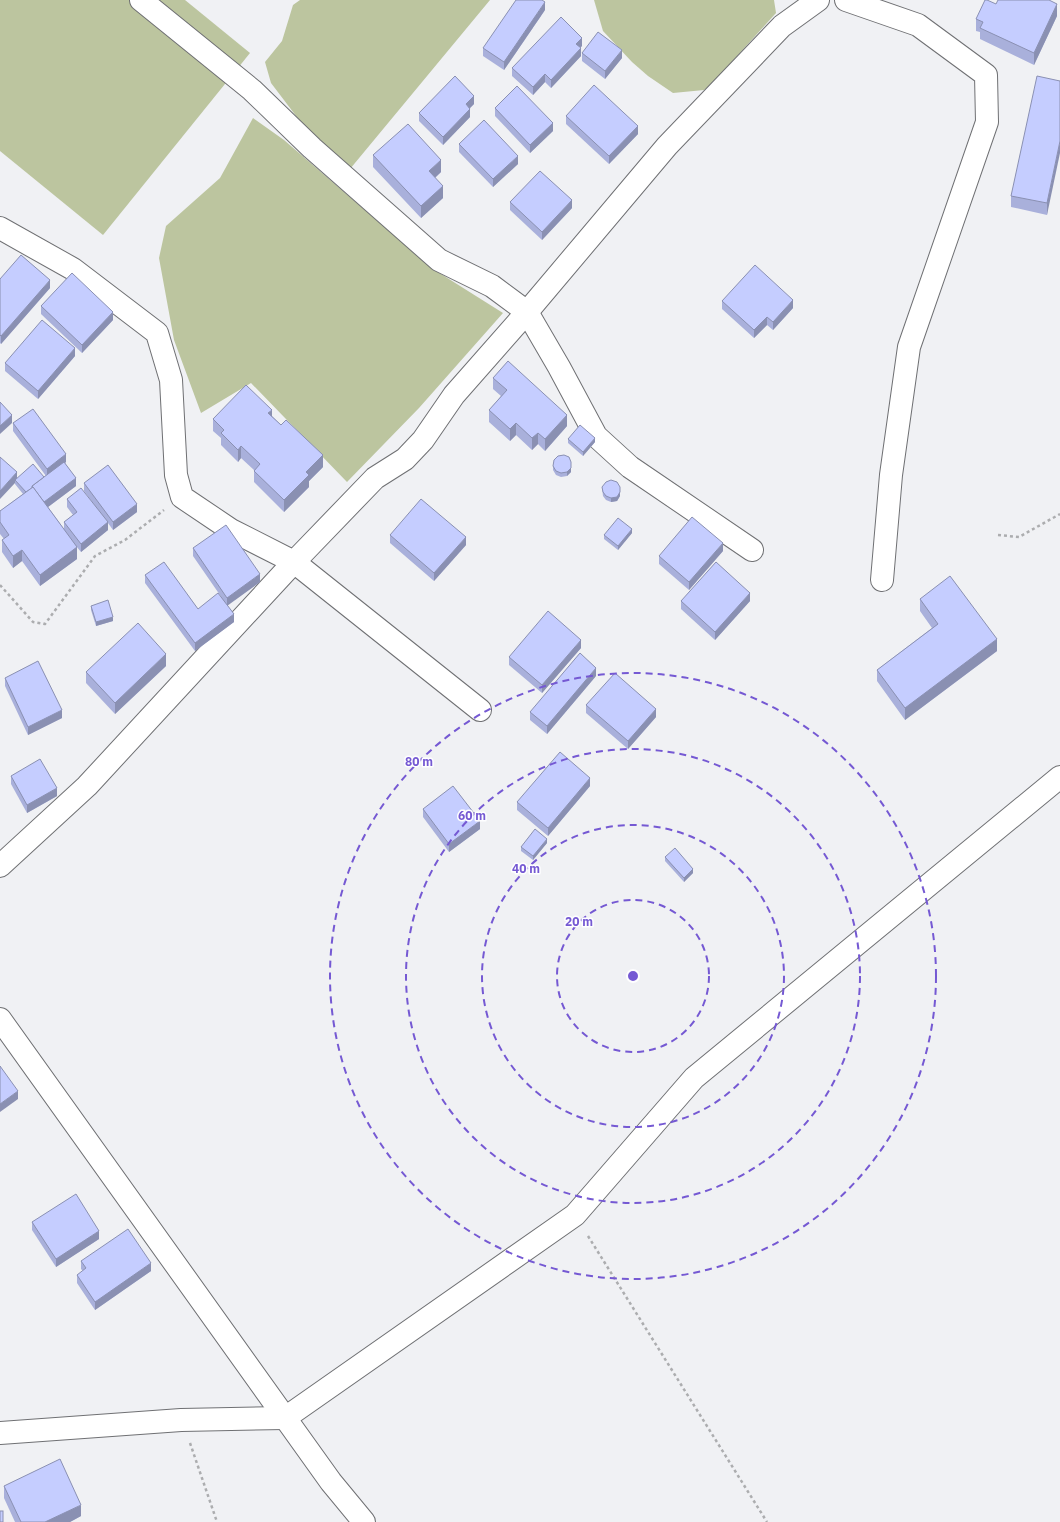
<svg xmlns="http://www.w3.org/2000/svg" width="1060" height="1522" viewBox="0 0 1060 1522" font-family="'IBM Plex Sans',sans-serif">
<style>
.green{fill:#bcc59f}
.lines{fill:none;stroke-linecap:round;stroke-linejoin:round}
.street-casing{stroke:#6f7073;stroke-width:24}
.path{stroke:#acadaf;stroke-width:2.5;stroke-dasharray:3 3;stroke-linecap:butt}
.street{stroke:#fff;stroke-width:22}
.wall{fill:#a9b0db}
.shaded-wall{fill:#8a90b2}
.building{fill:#c5cdff;stroke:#8a90b2}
.ring{fill:none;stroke:#7559d3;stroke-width:2;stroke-dasharray:7 5}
.centre{fill:#7559d3;stroke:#fefeff;stroke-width:2}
.ring-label{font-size:12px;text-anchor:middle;font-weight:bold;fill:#7559d3;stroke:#fefeff;stroke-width:3;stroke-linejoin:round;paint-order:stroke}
</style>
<rect width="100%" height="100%" fill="#f0f1f4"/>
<g class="green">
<polygon points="0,0 185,0 250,53 103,235 0,151"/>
<polygon points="300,0 490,0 350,169 306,129 271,83 265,62 282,41 293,5"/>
<polygon points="594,0 774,0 776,13 710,86 704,90 673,93 648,76 632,62 603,31"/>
<polygon points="253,118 284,140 433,269 503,313 419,408 347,482 251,383 201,413 174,340 159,258 166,226 220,178"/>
</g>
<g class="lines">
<g class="street-casing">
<g id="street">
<polyline points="141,0 252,90 312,148 439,260 492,286 527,312 559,367 596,436 630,467 752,550"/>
<polyline points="846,0 918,25 986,75 987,122 909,347 891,475 882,580"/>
<polyline points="0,228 73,269 157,333 171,380 176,475 182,497 231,530 294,562 375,478 405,459 423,440 454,395 527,312 667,146 782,26 818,0"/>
<polyline points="0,866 87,786 294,562 480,710"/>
<polyline points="0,1019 331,1482 364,1522"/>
<polyline points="0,1433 181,1420 285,1418 575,1215 694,1078 1060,777"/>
</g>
</g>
<g class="path">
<polyline points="998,535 1019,537 1060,514"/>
<polyline points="0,585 33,622 45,624 95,556 125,540 164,510"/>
<polyline points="588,1236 767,1522"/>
<polyline points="190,1443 217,1522"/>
</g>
<use href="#street" class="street"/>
</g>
<g class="wall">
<polygon points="996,4 1057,16 1034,65 980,39 980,32 976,31 976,19"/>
<polygon points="545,10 504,70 483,56 483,48"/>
<polygon points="582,46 580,48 581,56 551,88 545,82 533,95 512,76 512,68"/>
<polygon points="582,53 622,58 605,79 582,61"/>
<polygon points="1060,81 1047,215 1011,207 1011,196"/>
<polygon points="474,104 470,108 470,117 443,145 419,121 419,113"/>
<polygon points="495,108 553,131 530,153 495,116"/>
<polygon points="566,116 638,134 609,164 566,124"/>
<polygon points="459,144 518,164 493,187 459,152"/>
<polygon points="373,155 441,172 435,178 443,198 421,218 373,167"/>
<polygon points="510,202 572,208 542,240 510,210"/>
<polygon points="0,279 50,288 1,344 0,343"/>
<polygon points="722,301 793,308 773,330 767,325 754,338 722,309"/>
<polygon points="41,306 113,320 82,353 41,314"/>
<polygon points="75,356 38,399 5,371 5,363"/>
<polygon points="493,378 567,426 545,451 538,444 532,450 516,435 510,441 489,422 489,410 501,396 493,389"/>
<polygon points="272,416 323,467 309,481 309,487 284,512 254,482 254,470 241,458 238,462 221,445 221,438 213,431 213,419"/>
<polygon points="13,423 66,462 65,463 76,486 48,507 64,529 64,522 73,515 67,507 67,499 104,518 84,491 84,483 137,512 113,530 108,523 108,530 81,552 76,546 77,559 40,586 22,561 13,568 2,552 2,540 4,539 0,534 0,511 23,494 15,484 15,483 0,457 17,478 44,477 46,476 13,431"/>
<polygon points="568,439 595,442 583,456 568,443"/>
<polygon points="553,466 571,466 571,472 567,476 561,477 556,475 553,470"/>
<polygon points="602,487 620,496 617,501 611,502 606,500 603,496"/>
<polygon points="632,533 618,550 604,539 604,535"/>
<polygon points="390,535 466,545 434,581 390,543"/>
<polygon points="193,548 260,582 227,605 234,622 195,651 145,583 145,575 198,609 222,598 193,556"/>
<polygon points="723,551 689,590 659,564 659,556"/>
<polygon points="920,599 997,651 905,720 877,681 877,670 932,628 920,611"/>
<polygon points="681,601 750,601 715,640 681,609"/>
<polygon points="91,606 113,621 96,626 91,610"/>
<polygon points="581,648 542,693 509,665 509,657"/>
<polygon points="166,666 115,714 86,683 86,672"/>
<polygon points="596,676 547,734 530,720 530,712"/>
<polygon points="5,678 62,718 28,735 5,686"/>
<polygon points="586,705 656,717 628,749 586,713"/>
<polygon points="11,776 57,796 27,813 11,784"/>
<polygon points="590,786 548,836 517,810 517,802"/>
<polygon points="423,809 480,829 449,852 423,817"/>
<polygon points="547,843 533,860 521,851 521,847"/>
<polygon points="665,857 693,873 684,882 665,861"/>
<polygon points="32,1222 99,1239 56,1267 32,1230"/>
<polygon points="81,1261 151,1271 95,1310 77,1283 77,1275 83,1271 81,1269"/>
<polygon points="4,1486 81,1516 70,1522 15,1522 4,1498"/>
</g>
<g class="shaded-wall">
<polygon points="545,2 545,10 504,70 504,62"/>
<polygon points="1057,4 1057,16 1034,65 1034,53"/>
<polygon points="582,38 582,46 576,52 576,44"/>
<polygon points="581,48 581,56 551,88 551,80"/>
<polygon points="622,50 622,58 605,79 605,71"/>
<polygon points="545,74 545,82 533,95 533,87"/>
<polygon points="474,96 474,104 466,112 466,104"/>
<polygon points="470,109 470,117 443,145 443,137"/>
<polygon points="553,123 553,131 530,153 530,145"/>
<polygon points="638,126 638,134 609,164 609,156"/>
<polygon points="1060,141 1060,153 1047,215 1047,203"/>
<polygon points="518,156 518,164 493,187 493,179"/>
<polygon points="441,160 441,172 429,183 429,171"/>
<polygon points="443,186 443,198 421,218 421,206"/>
<polygon points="572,200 572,208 542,240 542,232"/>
<polygon points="50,280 50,288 1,344 1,336"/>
<polygon points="793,300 793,308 773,330 773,322"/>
<polygon points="113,312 113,320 82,353 82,345"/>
<polygon points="767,317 767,325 754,338 754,330"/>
<polygon points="75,348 75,356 38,399 38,391"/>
<polygon points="272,410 272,421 268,413"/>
<polygon points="12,415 12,423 0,434 0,426"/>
<polygon points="567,415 567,426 545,451 545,439"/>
<polygon points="516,423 516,435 510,441 510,429"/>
<polygon points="538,433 538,444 532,450 532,438"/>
<polygon points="595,438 595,442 583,456 583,452"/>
<polygon points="241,446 241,458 238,462 238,450"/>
<polygon points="66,454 66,462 47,477 47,469"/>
<polygon points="323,455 323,467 309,481 309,487 284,512 284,500 306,472"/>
<polygon points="571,462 571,472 567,476 567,472"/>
<polygon points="17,472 17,480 15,480 15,483 0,499 0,491"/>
<polygon points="76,478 76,486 44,510 44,502"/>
<polygon points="620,492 620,496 617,501 611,502 611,498"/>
<polygon points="137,504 137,512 113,530 113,522"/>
<polygon points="108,522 108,530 81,552 81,544"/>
<polygon points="632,529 632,533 618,550 618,546"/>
<polygon points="466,537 466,545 434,581 434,573"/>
<polygon points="723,543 723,551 689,590 689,582"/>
<polygon points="77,547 77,559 40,586 40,575"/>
<polygon points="22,550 22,561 13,568 13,556"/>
<polygon points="260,574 260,582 227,606 227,598"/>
<polygon points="750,593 750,601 715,640 715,632"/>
<polygon points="234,614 234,622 195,651 195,643"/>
<polygon points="113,617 113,621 96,626 96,622"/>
<polygon points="997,639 997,651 905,720 905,708"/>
<polygon points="581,640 581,648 542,693 542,685"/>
<polygon points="166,654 166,666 115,714 115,703"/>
<polygon points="596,668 596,676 547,734 547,726"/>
<polygon points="656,709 656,717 628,749 628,741"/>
<polygon points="62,710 62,718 28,735 28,727"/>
<polygon points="590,778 590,786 548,836 548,828"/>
<polygon points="57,788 57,796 27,813 27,805"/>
<polygon points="480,821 480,829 449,852 449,844"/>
<polygon points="547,839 547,843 533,860 533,856"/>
<polygon points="693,869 693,873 684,882 684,878"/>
<polygon points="18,1091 18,1099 0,1112 0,1104"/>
<polygon points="99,1231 99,1239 56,1267 56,1259"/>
<polygon points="151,1263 151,1271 95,1310 95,1302"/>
<polygon points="81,1505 81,1516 70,1522 45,1522"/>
</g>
<g class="building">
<polygon points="516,0 542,0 545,2 504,62 483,48"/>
<polygon points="985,0 987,0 996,4 998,0 1049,0 1057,4 1034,53 980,28 983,22 976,19"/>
<polygon points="561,17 582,38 576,44 581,48 551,80 545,74 533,87 512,68"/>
<polygon points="598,32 622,50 605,71 582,53"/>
<polygon points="455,76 474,96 466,104 470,109 443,137 419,113"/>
<polygon points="1037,76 1060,81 1060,141 1047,203 1011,196"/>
<polygon points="594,85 638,126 609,156 566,116"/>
<polygon points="517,86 553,123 530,145 495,108"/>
<polygon points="484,120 518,156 493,179 459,144"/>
<polygon points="408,124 441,160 429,171 443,186 421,206 373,155"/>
<polygon points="540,171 572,200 542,232 510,202"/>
<polygon points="21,255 50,280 1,336 0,335 0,279"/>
<polygon points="755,265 793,300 773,322 767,317 754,330 722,301"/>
<polygon points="72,273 113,312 82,345 41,306"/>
<polygon points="42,320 75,348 38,391 5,363"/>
<polygon points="508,361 567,415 545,439 538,433 532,438 516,423 510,429 489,410 507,390 493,378"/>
<polygon points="246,385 272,410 268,413 281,425 286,420 323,455 306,472 309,475 284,500 254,471 260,464 241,446 238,450 221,433 224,430 213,419"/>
<polygon points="0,402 12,415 0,426"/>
<polygon points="33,409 66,454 47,469 13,423"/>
<polygon points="580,425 595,438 583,452 568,439"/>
<polygon points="564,455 569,457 571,462 571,468 567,472 561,473 556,471 553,466 554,460 558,456"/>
<polygon points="0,457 17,472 0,491"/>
<polygon points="64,462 76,478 44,502 32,486"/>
<polygon points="33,464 44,477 32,486 32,488 26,492 15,480"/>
<polygon points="108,465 137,504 113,522 84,483"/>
<polygon points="611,480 617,482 620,487 620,492 617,497 611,498 606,496 603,492 602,487 606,482"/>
<polygon points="33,487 77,547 40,575 22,550 13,556 2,540 9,535 0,522 0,511"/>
<polygon points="81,488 108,522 81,544 64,522 77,512 67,499"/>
<polygon points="421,499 466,537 434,573 390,535"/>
<polygon points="692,517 723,543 689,582 659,556"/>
<polygon points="618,518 632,529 618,546 604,535"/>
<polygon points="226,525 260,574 227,598 193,548"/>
<polygon points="164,562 198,609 218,593 234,614 195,643 145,575"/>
<polygon points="716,562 750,593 715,632 681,601"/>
<polygon points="950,576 997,639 905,708 877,670 938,624 920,599"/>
<polygon points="108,600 113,617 96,622 91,606"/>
<polygon points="548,611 581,640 542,685 509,657"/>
<polygon points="138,623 166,654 115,703 86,672"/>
<polygon points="580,653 596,668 547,726 530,712"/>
<polygon points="38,661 62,710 28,727 5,678"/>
<polygon points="615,673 656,709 628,741 586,705"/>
<polygon points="560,752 590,778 548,828 517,802"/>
<polygon points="40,759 57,788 27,805 11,776"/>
<polygon points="453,786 480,821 449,844 423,809"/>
<polygon points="535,829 547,839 533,856 521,847"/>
<polygon points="675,848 693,869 684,878 665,857"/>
<polygon points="0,1066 18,1091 0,1104"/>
<polygon points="76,1194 99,1231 56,1259 32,1222"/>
<polygon points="128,1229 151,1263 95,1302 77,1275 86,1268 81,1261"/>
<polygon points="60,1459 81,1505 45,1522 21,1522 4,1486"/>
<rect x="0" y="1511" width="3" height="11"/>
</g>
<g class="ring">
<circle cx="633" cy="976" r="76"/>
<circle cx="633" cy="976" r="151"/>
<circle cx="633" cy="976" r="227"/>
<circle cx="633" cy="976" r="303"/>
</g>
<circle cx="633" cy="976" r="6" class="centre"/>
<g class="ring-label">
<text x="419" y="766">80 m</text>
<text x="472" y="820">60 m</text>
<text x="526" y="873">40 m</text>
<text x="579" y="926">20 m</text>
</g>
</svg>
